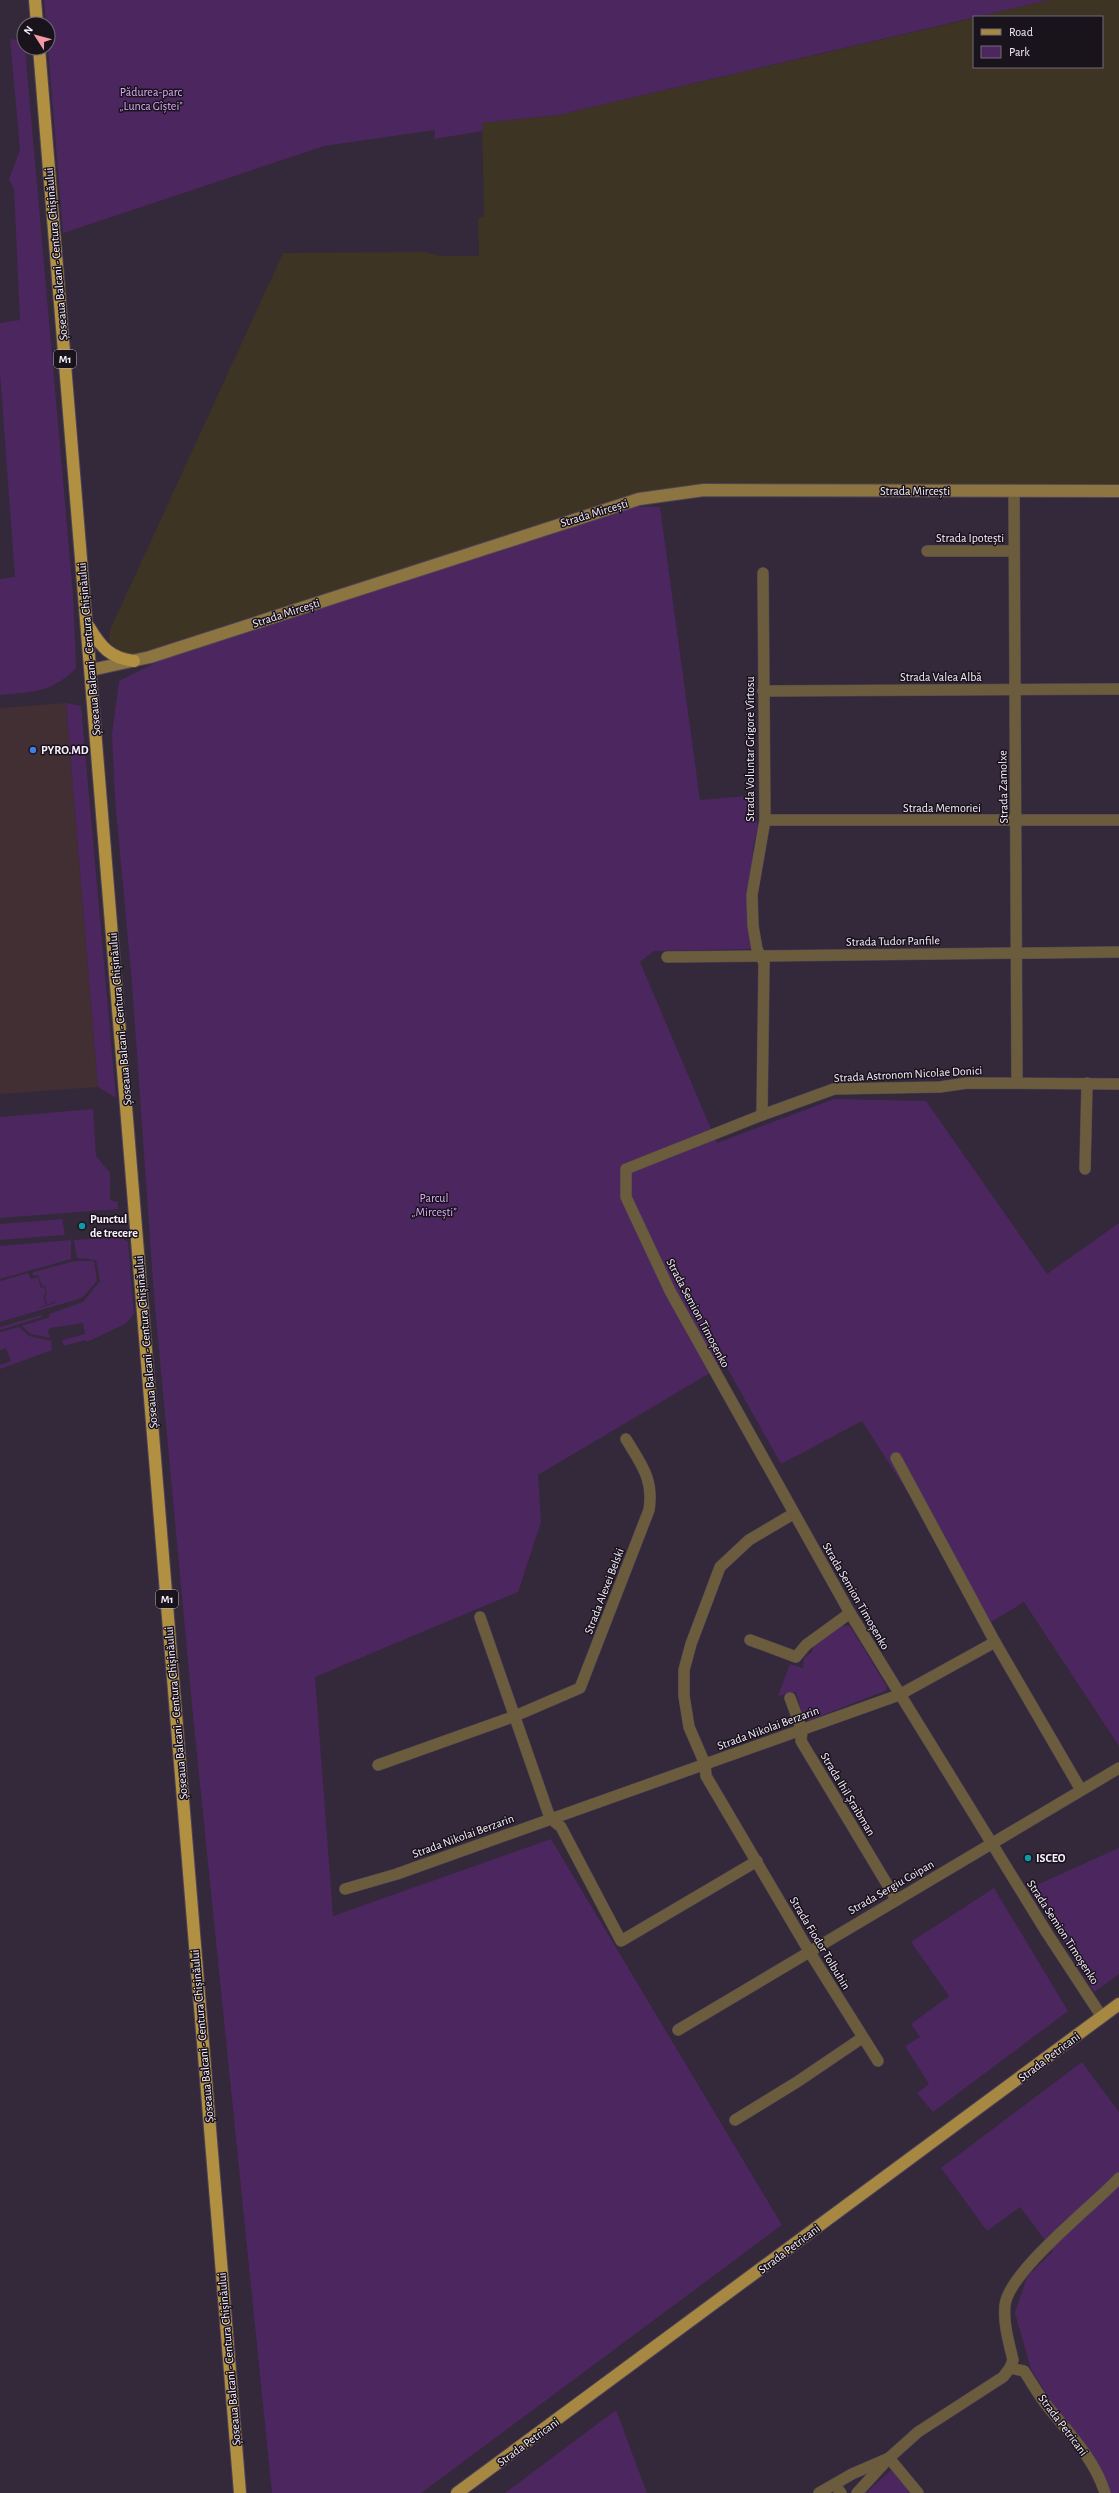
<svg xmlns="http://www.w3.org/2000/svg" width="1119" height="2493" viewBox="0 0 1119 2493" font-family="'Alegreya Sans',sans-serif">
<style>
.commercial{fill:#422f33}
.education{fill:#3d3423}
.green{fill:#4c265f}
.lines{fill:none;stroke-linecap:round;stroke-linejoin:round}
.minor-casing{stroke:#4f4456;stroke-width:12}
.secondary-casing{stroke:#4f4456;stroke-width:14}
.primary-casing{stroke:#4f4456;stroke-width:14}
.trunk-casing{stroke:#4f4456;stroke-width:14}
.minor{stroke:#6a5c3c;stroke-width:11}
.secondary{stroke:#8c7540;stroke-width:12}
.primary{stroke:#a68842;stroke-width:12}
.trunk{stroke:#b29042;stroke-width:12}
.shop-dot{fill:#3f7fe0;stroke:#19131c;stroke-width:1.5}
.culture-dot{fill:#0f9aa8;stroke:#19131c;stroke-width:1.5}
.labels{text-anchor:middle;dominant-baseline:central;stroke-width:3;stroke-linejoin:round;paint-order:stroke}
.shield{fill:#19131c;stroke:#b5adba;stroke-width:1}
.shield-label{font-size:11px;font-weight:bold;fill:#f8effd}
.park-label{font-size:12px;fill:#dbacf6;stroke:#19131c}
.street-label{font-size:12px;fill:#f8effd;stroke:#19131c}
.poi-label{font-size:12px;font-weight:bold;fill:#f8effd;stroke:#19131c;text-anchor:start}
</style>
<rect width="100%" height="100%" fill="#34283b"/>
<polygon class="commercial" points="66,703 98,1087 0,1094 0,708"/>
<polygon class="education" points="1049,0 1119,0 1119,486 689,486 613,501 146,651 132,655 119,653 111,648 109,640 110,630 283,253 425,252 440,256 479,256 478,218 484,216 482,123 558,115 974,18 974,67 1102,67 1102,17 976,17"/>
<g class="green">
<polygon points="44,0 1049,0 558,115 482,123 483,131 434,139 435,130 324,146 63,233 48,48 48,24 46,24"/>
<path d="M 10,39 L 24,41 L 25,48 L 73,594 L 76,668 C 52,693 32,692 0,695 L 0,579 L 15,577 L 0,373 L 0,323 L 20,320 L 14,189 L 9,179 L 20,150 Z"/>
<polygon points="627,507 660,507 700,800 747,796 758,825 753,848 752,876 754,949 654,951 640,962 717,1143 834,1099 926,1101 1047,1274 1119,1223 1119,1746 1024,1602 991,1622 862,1421 781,1464 725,1364 538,1475 541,1522 518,1592 315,1677 333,1916 551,1839 782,2225 421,2493 272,2493 193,1715 154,1296 132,983 115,799 112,734 119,681 165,658"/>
<polygon points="66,703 81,706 116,1098 98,1087"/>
<polygon points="93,1109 96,1156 110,1173 110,1200 118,1202 118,1209 0,1218 0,1117"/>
<polygon points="62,1219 65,1233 63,1235 0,1240 0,1224"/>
<polygon points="120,1237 128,1242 134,1314 125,1324 87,1342 85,1340 64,1346 62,1340 85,1334 83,1323 50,1328 48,1331 50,1338 31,1334 22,1326 50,1317 49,1314 83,1302 100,1281 96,1260 77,1258 74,1240"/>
<polygon points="71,1240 71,1259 0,1279 0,1246"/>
<polygon points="75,1261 94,1261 97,1281 82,1298 0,1322 0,1281 28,1273 31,1279 38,1277 41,1288 44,1287 46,1294 43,1295 46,1305 36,1309 55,1303 54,1298 54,1302 47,1305 45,1296 47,1294 45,1286 42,1286 38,1275 33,1276 33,1272"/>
<polygon points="41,1315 42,1317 0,1330 0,1327"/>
<polygon points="19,1327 29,1336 51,1341 52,1350 0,1369 0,1365 11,1361 6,1348 0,1350 0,1332"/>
<polygon points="840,1626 850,1626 887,1687 885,1691 810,1720 804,1720 796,1692 778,1696 790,1664 803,1668 804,1658 812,1652 814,1645"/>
<polygon points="1119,1848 1119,1974 1094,1992 1032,1887"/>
<polygon points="994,1888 1068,2011 933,2112 917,2093 929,2084 905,2046 920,2037 911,2024 949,1996 911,1942"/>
<polygon points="1082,2062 1119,2112 1119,2493 1108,2493 1031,2369 1015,2313 1027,2277 1053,2251 1020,2207 987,2231 941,2168"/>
<polygon points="616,2410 647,2493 505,2493"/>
<polygon points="890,2471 896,2471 913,2493 866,2493"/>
</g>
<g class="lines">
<g class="minor-casing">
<g id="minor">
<polyline points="1014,490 1017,1082"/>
<polyline points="927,551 1014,551"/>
<polyline points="763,691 1119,689"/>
<polyline points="765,820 1119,820"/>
<polyline points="667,957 1119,952"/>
<polyline points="762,1115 764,963 757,949 753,926 752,895 765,820 763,573"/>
<polyline points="1085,1169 1087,1083"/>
<polyline points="896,1458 995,1642 1081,1790"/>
<polyline points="793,1514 749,1540 720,1567 691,1644 684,1670 684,1696 689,1727 705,1764 706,1776 809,1951 878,2061"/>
<polyline points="480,1617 550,1818 561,1827 621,1941 757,1861"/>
<polyline points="750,1640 796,1657 806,1645 850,1613"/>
<polyline points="790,1698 802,1730 801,1741 896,1899"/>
<path d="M 378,1765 L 515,1716 L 580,1688 L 649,1510 C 654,1479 641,1464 626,1439"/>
<polyline points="345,1889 397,1874 899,1695 995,1642"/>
<polyline points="1102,2017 1047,1933 850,1613 670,1291 626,1197 626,1169 762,1115 834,1089 940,1087 967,1083 1119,1084"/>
<polyline points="678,2030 1119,1768"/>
<polyline points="735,2120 797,2082 862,2038"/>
<path d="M 1010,2368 L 1024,2371 C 1032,2383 1039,2396 1048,2407 C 1069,2433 1095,2460 1105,2493"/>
<polyline points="835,2485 841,2493"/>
<polyline points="819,2493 852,2474 889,2458 918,2493"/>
<path d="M 857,2493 L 889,2458 L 918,2432 L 1003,2377 L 1010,2368 L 1013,2360 C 1009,2343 1003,2323 1005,2305 C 1009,2271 1094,2205 1119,2178"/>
</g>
</g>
<g class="secondary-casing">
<polyline id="secondary" points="91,670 150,657 639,499 704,490 1119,491"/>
</g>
<g class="primary-casing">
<polyline id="primary" points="457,2493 1119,2004"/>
</g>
<g class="trunk-casing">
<g id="trunk">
<polyline points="35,0 37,24"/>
<polyline points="39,48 240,2493"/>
<path d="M 89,627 C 101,647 110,658 134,661"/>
</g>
</g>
<use href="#minor" class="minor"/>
<use href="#secondary" class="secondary"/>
<use href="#primary" class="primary"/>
<use href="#trunk" class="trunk"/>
</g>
<circle class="shop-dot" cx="33" cy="750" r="4"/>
<g class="culture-dot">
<circle cx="82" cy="1226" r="4"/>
<circle cx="1028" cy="1858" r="4"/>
</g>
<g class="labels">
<g class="shield">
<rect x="54" y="350" width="22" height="18" rx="3"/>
<rect x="156" y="1590" width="22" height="18" rx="3"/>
</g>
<g class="shield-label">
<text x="65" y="359">M1</text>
<text x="167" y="1599">M1</text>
</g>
<g class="park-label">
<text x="151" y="92">Pădurea-parc<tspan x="151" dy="14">„Lunca Gîștei”</tspan></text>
<text x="434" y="1198">Parcul<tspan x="434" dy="14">„Mircești”</tspan></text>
</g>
<g class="street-label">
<text transform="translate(56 254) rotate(-95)">Șoseaua Balcani - Centura Chișinăului</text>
<text x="915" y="491">Strada Mircești</text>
<text transform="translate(594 513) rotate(-17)">Strada Mircești</text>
<text x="970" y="538">Strada Ipotești</text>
<text transform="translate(286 613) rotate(-18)">Strada Mircești</text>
<text transform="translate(89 649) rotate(-95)">Șoseaua Balcani - Centura Chișinăului</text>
<text x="941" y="677">Strada Valea Albă</text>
<text transform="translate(750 749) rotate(-90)">Strada Voluntar Grigore Vîrtosu</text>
<text transform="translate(1003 787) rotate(-91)">Strada Zamolxe</text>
<text x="942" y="808">Strada Memoriei</text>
<text transform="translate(893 941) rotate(-1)">Strada Tudor Panfile</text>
<text transform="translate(120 1019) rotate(-95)">Șoseaua Balcani - Centura Chișinăului</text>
<text transform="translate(908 1074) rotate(-3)">Strada Astronom Nicolae Donici</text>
<text transform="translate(698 1313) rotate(62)">Strada Semion Timoșenko</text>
<text transform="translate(146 1342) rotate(-95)">Șoseaua Balcani - Centura Chișinăului</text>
<text transform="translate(604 1591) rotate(-69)">Strada Alexei Belski</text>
<text transform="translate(856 1596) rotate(60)">Strada Semion Timoșenko</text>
<text transform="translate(176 1713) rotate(-95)">Șoseaua Balcani - Centura Chișinăului</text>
<text transform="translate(768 1728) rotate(-20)">Strada Nikolai Berzarin</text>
<text transform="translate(848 1794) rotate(59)">Strada Ihil Șraibman</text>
<text transform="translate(463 1836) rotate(-20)">Strada Nikolai Berzarin</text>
<text transform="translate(891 1887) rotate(-30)">Strada Sergiu Coipan</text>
<text transform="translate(1063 1932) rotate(57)">Strada Semion Timoșenko</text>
<text transform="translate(820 1943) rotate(59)">Strada Fiodor Tolbuhin</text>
<text transform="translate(202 2036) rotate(-95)">Șoseaua Balcani - Centura Chișinăului</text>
<text transform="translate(1049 2057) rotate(-37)">Strada Petricani</text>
<text transform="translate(789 2249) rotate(-37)">Strada Petricani</text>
<text transform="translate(229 2359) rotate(-95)">Șoseaua Balcani - Centura Chișinăului</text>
<text transform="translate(1063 2425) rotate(53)">Strada Petricani</text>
<text transform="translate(528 2442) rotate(-36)">Strada Petricani</text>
</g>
<g class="poi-label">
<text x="41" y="750">PYRO.MD</text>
<text x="90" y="1219">Punctul<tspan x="90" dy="14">de trecere</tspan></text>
<text x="1036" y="1858">ISCEO</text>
</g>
</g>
<rect x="973" y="16" width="130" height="52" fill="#19131c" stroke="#726b76"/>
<rect x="981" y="29" width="20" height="6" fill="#a68842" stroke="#726b76"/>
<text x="1009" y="36" font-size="12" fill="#f8effd">Road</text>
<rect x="981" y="46" width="20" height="12" fill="#4c265f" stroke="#726b76"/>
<text x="1009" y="56" font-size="12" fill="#f8effd">Park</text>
<g transform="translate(36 36) rotate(306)"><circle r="19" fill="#19131c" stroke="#726b76"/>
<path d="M0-3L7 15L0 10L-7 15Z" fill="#f49aa5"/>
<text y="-6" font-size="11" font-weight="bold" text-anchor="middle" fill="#f8effd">N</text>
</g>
</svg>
